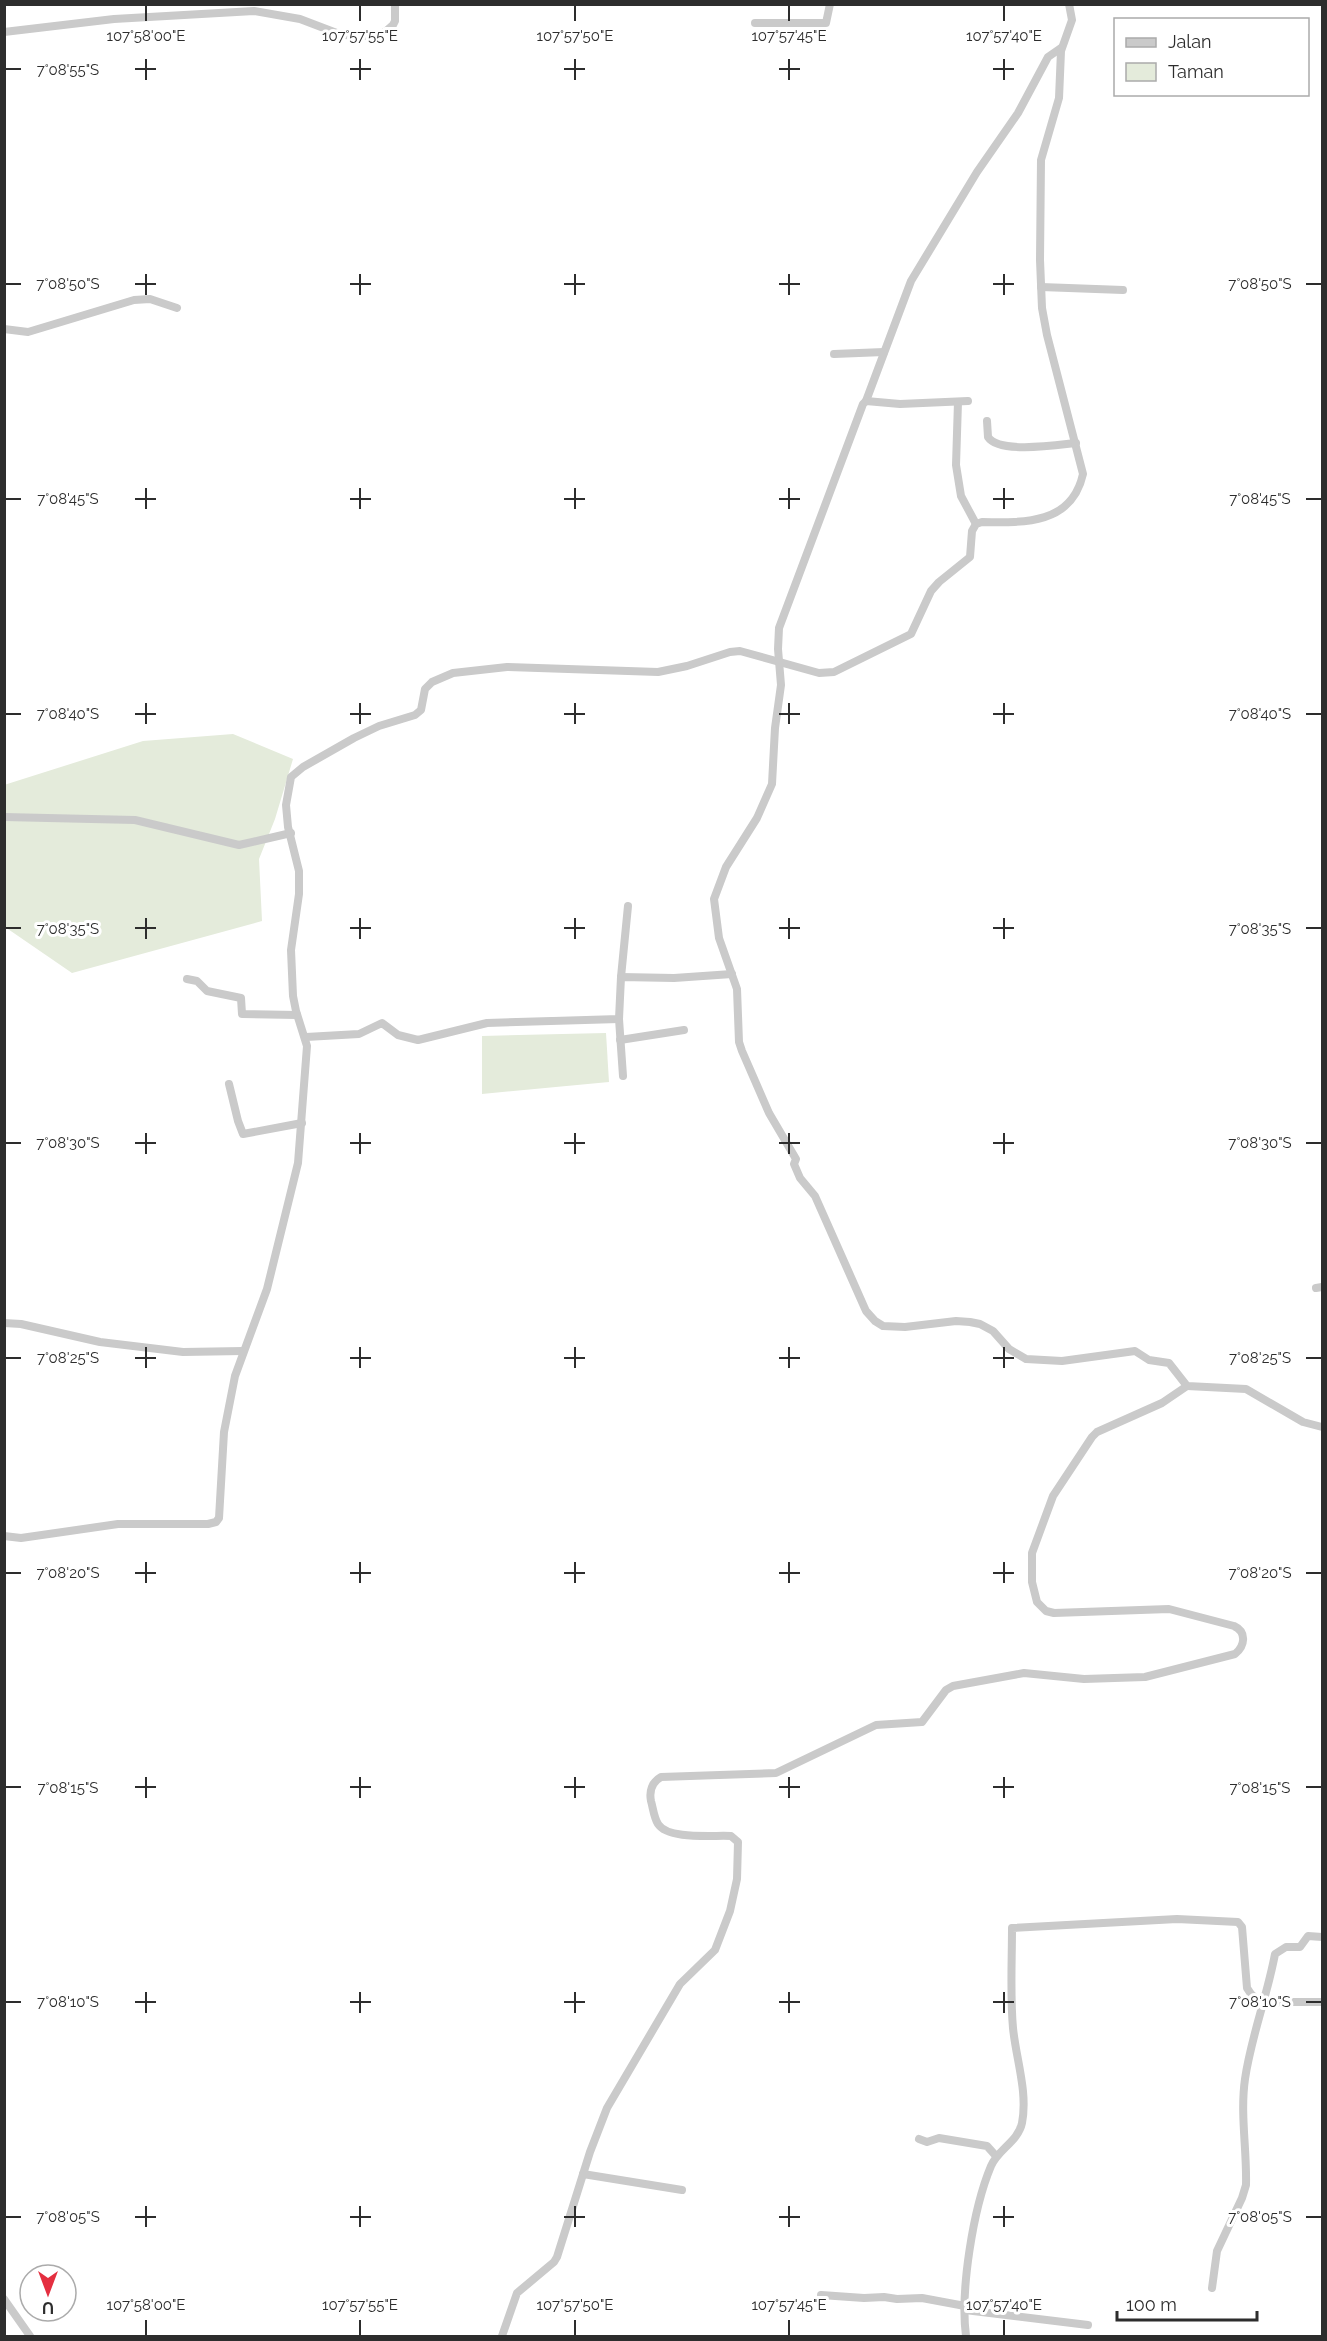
<svg xmlns="http://www.w3.org/2000/svg" width="1327" height="2341" viewBox="0 0 1327 2341" font-family="Raleway,sans-serif">
<style>
.green{fill:#e4ebdb}
.lines{fill:none;stroke-linecap:round;stroke-linejoin:round}
.minor{stroke:#cacaca;stroke-width:8}
.ticks{fill:none;stroke:#2d2d2d;stroke-width:2}
.ticks-label{font-size:15px;text-anchor:middle;fill:#2d2d2d;stroke:#fff;stroke-width:6;stroke-linejoin:round;paint-order:stroke}
</style>
<rect width="100%" height="100%" fill="#fff"/>
<g class="green">
<polygon points="233,734 293,759 275,819 259,859 262,921 72,973 5,927 4,785 143,741"/>
<polygon points="606,1033 609,1082 482,1094 482,1036"/>
</g>
<g class="lines">
<g class="minor">
<polyline points="755,23 826,23 830,4"/>
<polyline points="4,32 114,19 254,11 300,19 342,35 374,36 385,32 393,25 395,21 395,4"/>
<polyline points="1041,287 1123,290"/>
<polyline points="4,329 28,332 134,300 150,299 177,308"/>
<polyline points="834,354 884,352"/>
<polyline points="866,401 911,281 977,172 1018,113 1048,57 1061,48"/>
<polyline points="968,401 900,404 866,401 863,404 779,628 778,649 781,685 775,728 772,784 757,818 726,867 714,899 719,938 737,989 739,1042 742,1051 769,1113 796,1159 794,1164 800,1178 815,1196 866,1311 875,1321 883,1326 905,1327 956,1321 970,1322 980,1324 993,1331 1009,1349 1026,1359 1062,1361 1135,1351 1149,1360 1169,1363 1187,1386 1246,1389 1303,1422 1322,1427"/>
<polyline points="958,402 956,465 961,496 976,524"/>
<path d="M 987,421 L 988,437 C 999,454 1057,445 1076,443"/>
<polyline points="4,817 135,820 239,845 291,833"/>
<polyline points="621,977 628,906"/>
<polyline points="187,979 197,981 207,991 241,998 242,1014 297,1015"/>
<polyline points="619,1019 623,1076"/>
<polyline points="306,1037 359,1034 382,1023 398,1035 418,1040 487,1023 619,1019 621,977 674,978 732,974"/>
<polyline points="620,1040 684,1030"/>
<polyline points="229,1084 238,1121 243,1134 302,1123"/>
<polyline points="1316,1288 1322,1287"/>
<polyline points="4,1323 21,1324 100,1342 183,1352 243,1351"/>
<path d="M 4,1536 L 21,1538 L 118,1524 L 208,1524 L 216,1522 L 219,1518 L 224,1432 L 235,1376 L 267,1289 L 298,1163 L 307,1046 L 296,1011 L 293,996 L 291,950 L 299,894 L 299,871 L 288,827 L 286,805 L 291,777 L 303,767 L 354,738 L 379,726 L 415,715 L 421,710 L 425,689 L 432,682 L 453,673 L 507,667 L 658,672 L 687,666 L 730,652 L 740,651 L 819,673 L 834,672 L 911,634 L 931,591 L 939,582 L 970,557 L 972,531 L 976,524 L 982,522 C 1025,523 1072,524 1083,474 L 1047,335 L 1042,308 L 1040,260 L 1041,160 L 1059,98 L 1061,51 L 1072,20 L 1069,4"/>
<polyline points="919,2139 927,2142 939,2138 987,2146 996,2156"/>
<polyline points="583,2174 682,2190"/>
<path d="M 1212,2288 L 1217,2251 L 1242,2198 L 1246,2185 C 1247,2150 1240,2114 1245,2079 C 1251,2037 1267,1997 1275,1954 L 1286,1947 L 1300,1947 L 1308,1936 L 1322,1937"/>
<polyline points="821,2295 864,2298 884,2297 897,2299 922,2298 965,2306"/>
<polyline points="4,2299 30,2336"/>
<polyline points="965,2310 1088,2325"/>
<path d="M 502,2336 L 517,2293 L 554,2262 L 557,2257 L 590,2152 L 607,2108 L 680,1984 L 715,1950 L 730,1911 L 737,1879 L 738,1842 L 731,1836 C 713,1835 668,1840 658,1824 C 654,1818 653,1808 651,1801 C 649,1791 652,1782 661,1777 L 776,1773 L 876,1725 L 922,1722 L 946,1690 L 953,1686 L 1024,1673 L 1084,1679 L 1145,1677 L 1235,1654 C 1245,1646 1247,1632 1234,1626 L 1169,1609 L 1054,1613 L 1046,1611 L 1037,1602 L 1032,1582 L 1032,1553 L 1053,1496 L 1092,1437 L 1097,1432 L 1162,1403 L 1187,1386"/>
<path d="M 966,2336 C 960,2291 973,2209 991,2166 C 998,2149 1018,2142 1022,2123 C 1028,2092 1016,2059 1013,2028 C 1010,1995 1012,1961 1012,1928 L 1177,1919 L 1238,1922 L 1242,1927 L 1247,1988 L 1251,1994 L 1263,2005 L 1280,2002 L 1322,2002"/>
</g>
</g>
<path class="ticks" d="M 146,6 L 146,21M 360,6 L 360,21M 575,6 L 575,21M 789,6 L 789,21M 1004,6 L 1004,21M 146,59 L 146,80M 360,59 L 360,80M 575,59 L 575,80M 789,59 L 789,80M 1004,59 L 1004,80M 6,69 L 21,69M 135,69 L 156,69M 350,69 L 371,69M 564,69 L 585,69M 779,69 L 800,69M 993,69 L 1014,69M 146,274 L 146,295M 360,274 L 360,295M 575,274 L 575,295M 789,274 L 789,295M 1004,274 L 1004,295M 6,284 L 21,284M 135,284 L 156,284M 350,284 L 371,284M 564,284 L 585,284M 779,284 L 800,284M 993,284 L 1014,284M 1306,284 L 1321,284M 146,488 L 146,509M 360,488 L 360,509M 575,488 L 575,509M 789,488 L 789,509M 1004,488 L 1004,509M 6,499 L 21,499M 135,499 L 156,499M 350,499 L 371,499M 564,499 L 585,499M 779,499 L 800,499M 993,499 L 1014,499M 1306,499 L 1321,499M 146,703 L 146,724M 360,703 L 360,724M 575,703 L 575,724M 789,703 L 789,724M 1004,703 L 1004,724M 6,714 L 21,714M 135,714 L 156,714M 350,714 L 371,714M 564,714 L 585,714M 779,714 L 800,714M 993,714 L 1014,714M 1306,714 L 1321,714M 146,918 L 146,939M 360,918 L 360,939M 575,918 L 575,939M 789,918 L 789,939M 1004,918 L 1004,939M 6,928 L 21,928M 135,928 L 156,928M 350,928 L 371,928M 564,928 L 585,928M 779,928 L 800,928M 993,928 L 1014,928M 1306,928 L 1321,928M 146,1133 L 146,1154M 360,1133 L 360,1154M 575,1133 L 575,1154M 789,1133 L 789,1154M 1004,1133 L 1004,1154M 6,1143 L 21,1143M 135,1143 L 156,1143M 350,1143 L 371,1143M 564,1143 L 585,1143M 779,1143 L 800,1143M 993,1143 L 1014,1143M 1306,1143 L 1321,1143M 146,1347 L 146,1368M 360,1347 L 360,1368M 575,1347 L 575,1368M 789,1347 L 789,1368M 1004,1347 L 1004,1368M 6,1358 L 21,1358M 135,1358 L 156,1358M 350,1358 L 371,1358M 564,1358 L 585,1358M 779,1358 L 800,1358M 993,1358 L 1014,1358M 1306,1358 L 1321,1358M 146,1562 L 146,1583M 360,1562 L 360,1583M 575,1562 L 575,1583M 789,1562 L 789,1583M 1004,1562 L 1004,1583M 6,1573 L 21,1573M 135,1573 L 156,1573M 350,1573 L 371,1573M 564,1573 L 585,1573M 779,1573 L 800,1573M 993,1573 L 1014,1573M 1306,1573 L 1321,1573M 146,1777 L 146,1798M 360,1777 L 360,1798M 575,1777 L 575,1798M 789,1777 L 789,1798M 1004,1777 L 1004,1798M 6,1787 L 21,1787M 135,1787 L 156,1787M 350,1787 L 371,1787M 564,1787 L 585,1787M 779,1787 L 800,1787M 993,1787 L 1014,1787M 1306,1787 L 1321,1787M 146,1992 L 146,2013M 360,1992 L 360,2013M 575,1992 L 575,2013M 789,1992 L 789,2013M 1004,1992 L 1004,2013M 6,2002 L 21,2002M 135,2002 L 156,2002M 350,2002 L 371,2002M 564,2002 L 585,2002M 779,2002 L 800,2002M 993,2002 L 1014,2002M 1306,2002 L 1321,2002M 146,2206 L 146,2227M 360,2206 L 360,2227M 575,2206 L 575,2227M 789,2206 L 789,2227M 1004,2206 L 1004,2227M 6,2217 L 21,2217M 135,2217 L 156,2217M 350,2217 L 371,2217M 564,2217 L 585,2217M 779,2217 L 800,2217M 993,2217 L 1014,2217M 1306,2217 L 1321,2217M 146,2320 L 146,2335M 360,2320 L 360,2335M 575,2320 L 575,2335M 789,2320 L 789,2335M 1004,2320 L 1004,2335"/>
<g class="ticks-label">
<text x="146" y="41">107°58'00"E</text>
<text x="360" y="41">107°57'55"E</text>
<text x="575" y="41">107°57'50"E</text>
<text x="789" y="41">107°57'45"E</text>
<text x="1004" y="41">107°57'40"E</text>
<text x="68" y="75">7°08'55"S</text>
<text x="1260" y="289">7°08'50"S</text>
<text x="68" y="289">7°08'50"S</text>
<text x="1260" y="504">7°08'45"S</text>
<text x="68" y="504">7°08'45"S</text>
<text x="1260" y="719">7°08'40"S</text>
<text x="68" y="719">7°08'40"S</text>
<text x="68" y="934">7°08'35"S</text>
<text x="1260" y="934">7°08'35"S</text>
<text x="68" y="1148">7°08'30"S</text>
<text x="1260" y="1148">7°08'30"S</text>
<text x="68" y="1363">7°08'25"S</text>
<text x="1260" y="1363">7°08'25"S</text>
<text x="1260" y="1578">7°08'20"S</text>
<text x="68" y="1578">7°08'20"S</text>
<text x="68" y="1793">7°08'15"S</text>
<text x="1260" y="1793">7°08'15"S</text>
<text x="1260" y="2007">7°08'10"S</text>
<text x="68" y="2007">7°08'10"S</text>
<text x="68" y="2222">7°08'05"S</text>
<text x="1260" y="2222">7°08'05"S</text>
<text x="146" y="2310">107°58'00"E</text>
<text x="360" y="2310">107°57'55"E</text>
<text x="575" y="2310">107°57'50"E</text>
<text x="789" y="2310">107°57'45"E</text>
<text x="1004" y="2310">107°57'40"E</text>
</g>
<rect width="1327" height="2341" fill="none" stroke="#2d2d2d" stroke-width="12"/>
<rect x="1114" y="18" width="195" height="78" fill="#ffffff" stroke="#ababab" stroke-width="1.5"/>
<rect x="1126" y="38" width="30" height="9" fill="#cacaca" stroke="#ababab" stroke-width="1.5"/>
<text x="1168" y="48" font-size="18" fill="#2d2d2d">Jalan</text>
<rect x="1126" y="63" width="30" height="18" fill="#e4ebdb" stroke="#ababab" stroke-width="1.5"/>
<text x="1168" y="78" font-size="18" fill="#2d2d2d">Taman</text>
<g transform="translate(48 2293) rotate(180)"><circle r="28" fill="#ffffff" stroke="#ababab" stroke-width="1.5"/>
<path d="M0-4.5L10 22L0 15L-10 22Z" fill="#e42f40"/>
<text y="-9" font-size="16" font-weight="bold" text-anchor="middle" fill="#2d2d2d">U</text>
</g>
<path d="M1117 2311v9h140v-9" fill="none" stroke="#2d2d2d" stroke-width="3"/>
<text x="1126" y="2311" font-size="18" fill="#2d2d2d" stroke="#ffffff" stroke-width="4.5" paint-order="stroke">100 m</text>
</svg>
